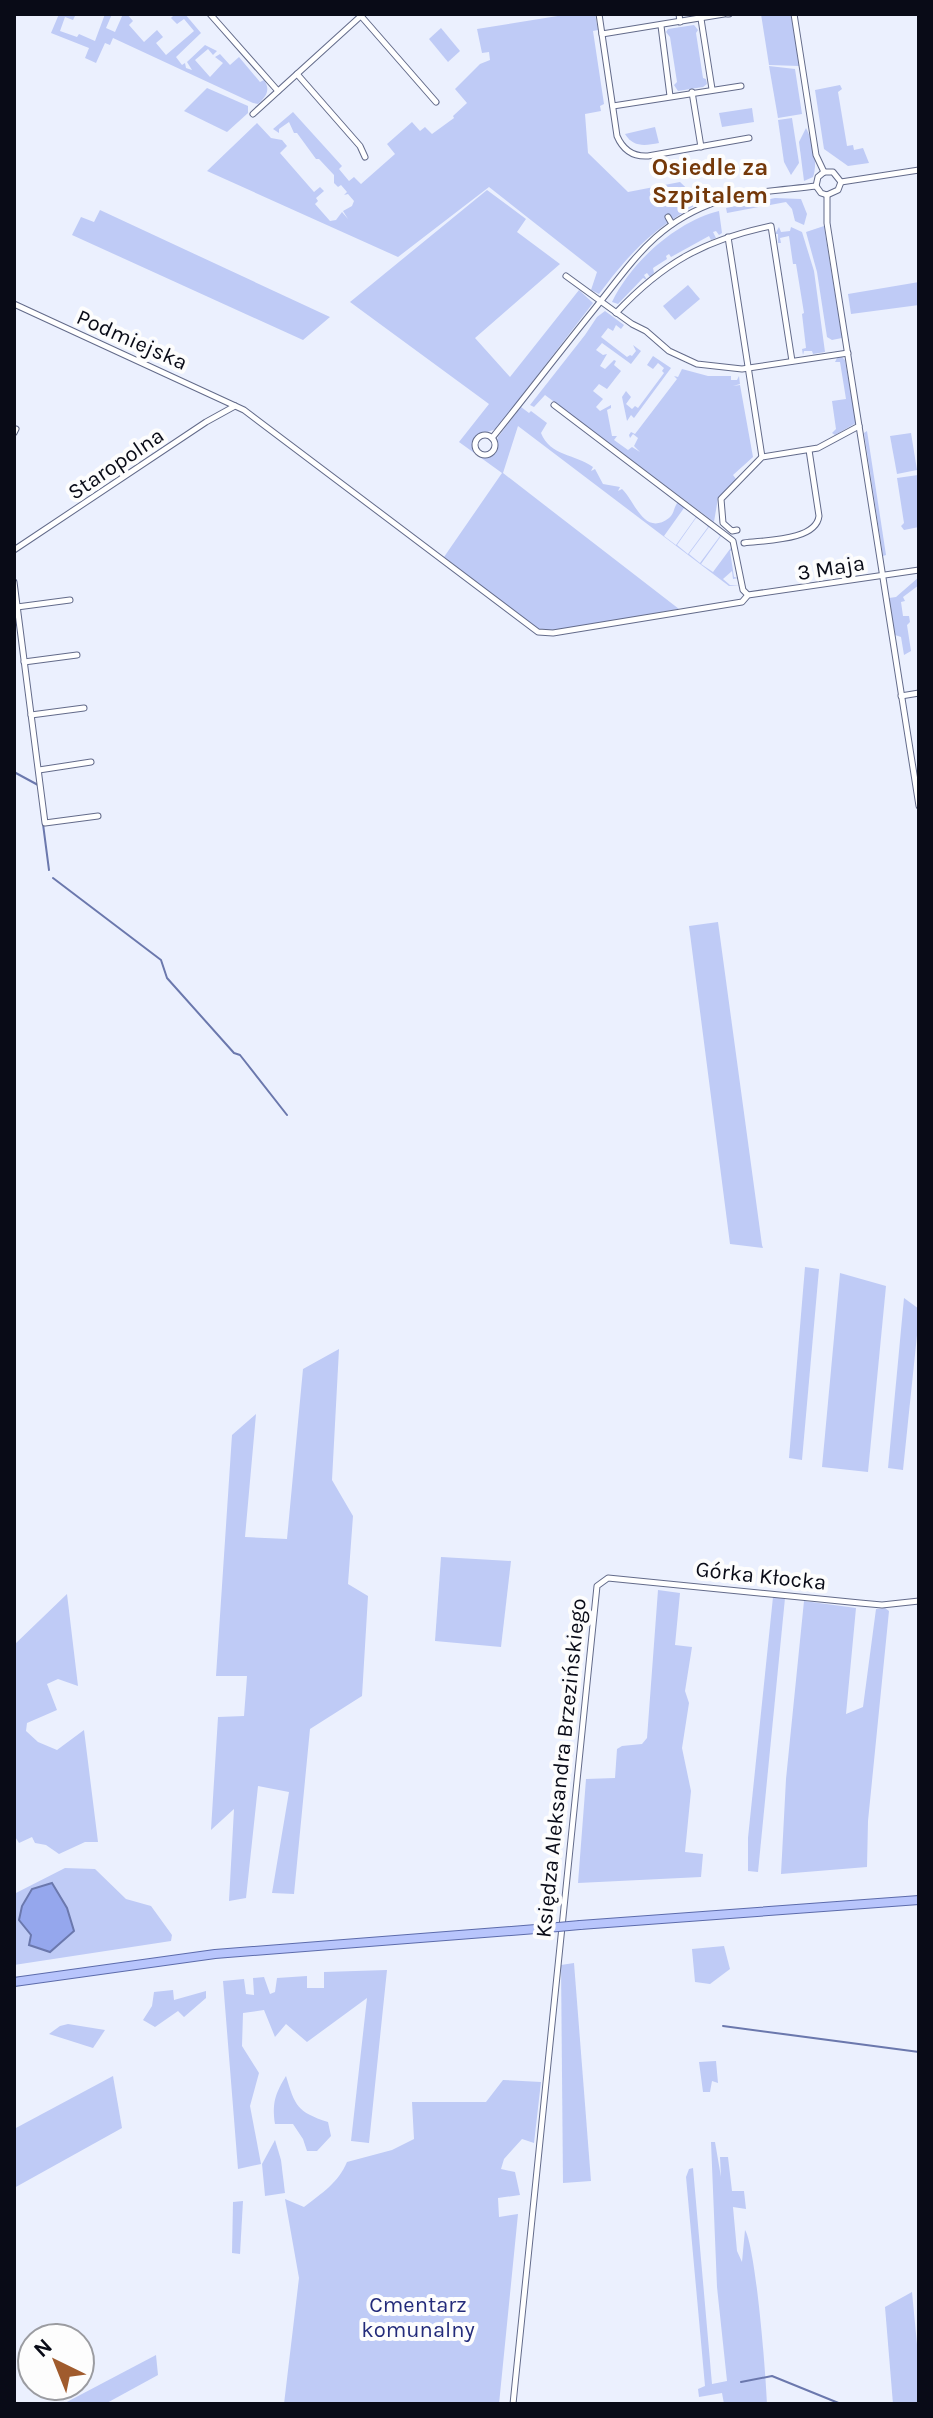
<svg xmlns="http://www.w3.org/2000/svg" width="933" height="2418" viewBox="0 0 933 2418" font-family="Karla,sans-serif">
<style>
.green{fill:#bfcbf6}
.water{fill:#95a7ed;stroke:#6b78ad;stroke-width:2}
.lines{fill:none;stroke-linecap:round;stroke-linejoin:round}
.stream{stroke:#6b78ad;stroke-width:2}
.street-casing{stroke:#636b8a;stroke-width:7}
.primary-casing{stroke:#5c6bab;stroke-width:10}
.street{stroke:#fff;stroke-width:5}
.primary{stroke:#b8c5fc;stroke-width:8}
.primary-bridge-casing{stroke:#5c6bab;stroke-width:10;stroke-linecap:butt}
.primary-bridge{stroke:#b8c5fc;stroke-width:8}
.labels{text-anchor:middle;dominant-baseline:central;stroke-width:8;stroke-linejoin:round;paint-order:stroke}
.street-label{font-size:22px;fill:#090b17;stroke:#fdfdfd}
.park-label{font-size:22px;fill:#232b7a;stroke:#fdfdfd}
.neighbourhood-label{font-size:24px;font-weight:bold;fill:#743809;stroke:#fdfdfd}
</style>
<rect width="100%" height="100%" fill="#ebf0fe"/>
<g class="green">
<path d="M 59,14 L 75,16 L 73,20 L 65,17 L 60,31 L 77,37 L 79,34 L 95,41 L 105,14 L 112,14 L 106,28 L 115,32 L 123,14 L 127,14 L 133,21 L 129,25 L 144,42 L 157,30 L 163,37 L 156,43 L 166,55 L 194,31 L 184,19 L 177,24 L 171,18 L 175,14 L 185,14 L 201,33 L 176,57 L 182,65 L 185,63 L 186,68 L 192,70 L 187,62 L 205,45 L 217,51 L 213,55 L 208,49 L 195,60 L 210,77 L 223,63 L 215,57 L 220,54 L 230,65 L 239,57 L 260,82 L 264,80 C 271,90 266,97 258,104 L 253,103 L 113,38 L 110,45 L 105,43 L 96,63 L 85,58 L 89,48 L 51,33 Z"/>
<path d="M 570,14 L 595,14 L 598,30 L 593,31 L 604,104 L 600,106 L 601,111 L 585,114 L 588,153 L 628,192 L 680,182 L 701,202 C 653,229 632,250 599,294 L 591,290 L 597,272 L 489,187 L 398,257 L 207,171 L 257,123 L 271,138 L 282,140 L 287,146 L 280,153 L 314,192 L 320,187 L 324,191 L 316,198 L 318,201 L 315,204 L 330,221 L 336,220 L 342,212 L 348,219 L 343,211 L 352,206 L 354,201 L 348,194 L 344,195 L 347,192 L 341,185 L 338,187 L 334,183 L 334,175 L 319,159 L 316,159 L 297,133 L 294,133 L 289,122 L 279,129 L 279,133 L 273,129 L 293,112 L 342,166 L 339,169 L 349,181 L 354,177 L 361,184 L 395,154 L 387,144 L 412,122 L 420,131 L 425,127 L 432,134 L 454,118 L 453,116 L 467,103 L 455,89 L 480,64 L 490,60 L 489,52 L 482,53 L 477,29 Z"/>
<polygon points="761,14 791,14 799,66 769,65"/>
<polygon points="694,25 698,30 696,33 703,78 706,79 707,84 703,87 678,91 674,85 677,82 670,37 666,32 668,29"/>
<polygon points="441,28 460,51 448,62 429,39"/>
<polygon points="769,66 795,69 802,114 778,118"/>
<polygon points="840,85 842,89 838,92 847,146 853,145 854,150 863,148 869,163 848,166 824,149 815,90"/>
<polygon points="207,88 248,106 248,113 227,132 184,111"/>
<polygon points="752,108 754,122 722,127 719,113"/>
<polygon points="792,118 799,163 791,175 784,162 778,120"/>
<path d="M 655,127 L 659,143 C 644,146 633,147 625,134 Z"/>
<path d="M 806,128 C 813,141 818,164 813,177 L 804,181 L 799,142 Z"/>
<path d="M 487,190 L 526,219 L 517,232 L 560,264 L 475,338 L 510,377 L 579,290 L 593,303 L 496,429 L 476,436 L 474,450 L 485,457 L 493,454 L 498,437 L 521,407 L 529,413 L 531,411 L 547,423 L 541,433 C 550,456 575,454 593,467 L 591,471 L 595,469 L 603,484 L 620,487 L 618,491 L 622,489 C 635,501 644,537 669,518 C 675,513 673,508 678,502 L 688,510 L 684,508 L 664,536 L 676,545 L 696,517 L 693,514 L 701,519 L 696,518 L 677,545 L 688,554 L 708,527 L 705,523 L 713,528 L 709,527 L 689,554 L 700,563 L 720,536 L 717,533 L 725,537 L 721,536 L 701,564 L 713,572 L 733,545 L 734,550 L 730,551 L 734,577 L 739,578 L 733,579 L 732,571 L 723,579 L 730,585 L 740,585 L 729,586 L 518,426 L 503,473 L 679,609 L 551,631 L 537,629 L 444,557 L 502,473 L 459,442 L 489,404 L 350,302 Z"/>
<polygon points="775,198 801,199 807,214 804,225 795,221 792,209 786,202 727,213 726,208"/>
<polygon points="100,210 330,317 303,340 72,235 81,217 94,222"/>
<path d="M 719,211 L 722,233 L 719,235 L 716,231 L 713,232 L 716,238 L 711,240 L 709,236 L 671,257 L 669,254 L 666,256 L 667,259 L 653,268 L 654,273 L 650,277 L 647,273 L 644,275 L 647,280 L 643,278 L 618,304 L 612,302 C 631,262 677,221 719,211 Z"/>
<polygon points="824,226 842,338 832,340 827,337 817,272 806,232"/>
<polygon points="779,227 781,232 790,231 791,227 802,232 814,271 825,352 813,354 812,351 804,351 803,355 802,349 806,348 802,314 804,313 796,264 793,264 789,236 780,238 781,243 778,243 778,234 775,234"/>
<polygon points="919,282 919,305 851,314 848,294"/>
<polygon points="688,285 700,299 675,320 663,306"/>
<polygon points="605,311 624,325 621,329 616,325 613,331 608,328 601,337 627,357 630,355 632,356 636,351 633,345 641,351 631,364 602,343 596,350 603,355 607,354 600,366 605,369 614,360 616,361 614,365 621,371 607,389 599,384 593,391 603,399 596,407 600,411 611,405 611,408 607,410 612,436 617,436 614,440 628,450 632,447 640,452 634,446 638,438 633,434 630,438 629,435 631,432 635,434 677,379 674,376 678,377 682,369 708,376 731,376 731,380 737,380 739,376 740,384 733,386 740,385 753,457 733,475 736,479 718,498 714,522 545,395 534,407 530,405 585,335 597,317"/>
<polygon points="653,356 671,368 634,418 631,415 627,421 622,397 626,391 631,397 626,404 632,409 635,406 638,408 664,373 662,371 664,368 658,363 653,369 647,365"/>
<polygon points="842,357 845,360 856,423 835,435 832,433 836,429 832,401 846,399 840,362 835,362 837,358"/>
<polygon points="867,431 886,555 883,556 864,433"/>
<polygon points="911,433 917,470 897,474 890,436"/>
<polygon points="918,475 919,527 904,530 901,526 904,523 897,478"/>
<polygon points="919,577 919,585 903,597 905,601 901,602 903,616 909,616 910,622 907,625 911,651 904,655 901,637 895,635 889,598 896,597"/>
<polygon points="718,922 762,1245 763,1248 730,1244 689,926"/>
<polygon points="805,1267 819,1269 802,1460 789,1458"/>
<polygon points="840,1273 886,1286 868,1472 822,1467"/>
<polygon points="904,1298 919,1309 919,1316 903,1470 888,1468"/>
<polygon points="339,1349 332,1480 353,1516 348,1584 368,1596 362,1696 310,1729 294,1894 272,1893 289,1792 258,1786 246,1898 229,1901 234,1809 211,1830 218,1717 244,1716 247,1676 216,1676 232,1435 256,1414 245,1537 287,1539 303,1369"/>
<polygon points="441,1557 511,1561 501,1647 435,1641"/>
<polygon points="658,1590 680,1593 675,1645 692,1647 685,1691 689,1703 682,1748 691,1791 685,1852 703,1854 701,1877 578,1883 586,1779 615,1778 617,1749 622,1746 642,1744 647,1738"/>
<polygon points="67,1594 78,1686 58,1679 47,1684 57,1710 27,1723 26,1731 38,1742 57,1750 84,1730 98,1842 85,1842 59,1854 46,1845 35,1843 32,1837 19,1843 14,1835 14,1645"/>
<polygon points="773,1597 785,1598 758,1872 748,1871 748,1838"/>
<polygon points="804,1601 856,1608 846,1714 863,1707 876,1609 885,1608 889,1611 868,1821 867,1867 781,1874 786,1779"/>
<polygon points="65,1868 95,1869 126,1899 151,1906 172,1935 171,1941 14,1965 14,1894"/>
<polygon points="724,1946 730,1969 710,1984 695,1982 692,1949"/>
<polygon points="574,1963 591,2181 563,2183 561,1965"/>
<polygon points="387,1970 369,2143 351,2141 367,1998 307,2042 286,2024 275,2037 264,2010 243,2013 242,2046 259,2073 250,2106 261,2164 238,2169 223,1981 244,1979 246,1994 254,1995 253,1978 264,1977 270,1994 275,1992 277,1978 307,1976 307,1988 324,1988 324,1972"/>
<polygon points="173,1990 174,2000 206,1991 206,1998 184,2017 178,2011 155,2027 143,2020 152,2006 154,1992"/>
<polygon points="68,2024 105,2030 93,2048 49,2034 60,2026"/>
<polygon points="716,2061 718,2083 712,2081 710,2092 703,2092 699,2062"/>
<polygon points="113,2076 122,2128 14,2188 14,2129"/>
<path d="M 286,2076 C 295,2106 297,2112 328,2122 L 331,2136 L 317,2151 L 307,2151 L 303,2139 L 293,2124 L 275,2124 C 272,2103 275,2094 286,2076 Z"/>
<path d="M 503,2080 L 541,2082 L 534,2143 L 522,2139 L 504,2159 L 501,2169 L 515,2172 L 520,2195 L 498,2198 L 499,2217 L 518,2214 L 499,2404 L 284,2404 L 299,2278 L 285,2199 L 304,2207 C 322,2193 338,2183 347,2162 L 392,2150 L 414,2139 L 412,2102 L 486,2102 Z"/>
<polygon points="275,2140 281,2160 285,2193 265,2196 262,2164"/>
<path d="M 711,2142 L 715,2142 L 721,2177 L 720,2157 L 728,2157 L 732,2191 L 744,2191 L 746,2209 L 733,2207 L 737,2251 L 742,2262 L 745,2230 C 756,2248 766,2377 767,2404 L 724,2404 L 722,2393 L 699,2397 L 698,2389 L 705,2386 L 686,2177 L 689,2169 L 693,2168 L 712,2384 L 727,2381 L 717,2287 Z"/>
<polygon points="243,2201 240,2254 232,2253 233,2202"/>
<polygon points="912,2292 919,2365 919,2404 893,2404 885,2307"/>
<polygon points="156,2355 158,2375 105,2404 63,2404"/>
</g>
<polygon class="water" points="52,1883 67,1908 74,1931 50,1952 29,1945 31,1935 19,1920 22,1906 32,1889"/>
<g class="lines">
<g class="stream">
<polyline points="14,772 38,785"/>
<polyline points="43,824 49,870"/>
<polyline points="53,878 161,960 167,978 234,1053 240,1055 287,1115"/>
<polyline points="723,2026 919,2052"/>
<polyline points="741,2382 772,2376 841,2404"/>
</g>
<g class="street-casing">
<g id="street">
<polyline points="210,14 278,91"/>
<path d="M 599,14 L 617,136 C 623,150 633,157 648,156 L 749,138"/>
<polyline points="679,14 680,22"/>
<polyline points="727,14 729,14"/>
<polyline points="794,14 816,155 824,172"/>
<polyline points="361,16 436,102"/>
<polyline points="701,19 712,89"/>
<polyline points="661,26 670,96"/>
<polyline points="602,34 724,14"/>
<polyline points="297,74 360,146 365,157"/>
<polyline points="692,92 701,147"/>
<polyline points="613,106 741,86"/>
<polyline points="253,114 363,14"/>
<polyline points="824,172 833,172 841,182"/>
<polyline points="841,182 919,170"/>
<polyline points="816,186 818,177 824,172"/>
<polyline points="816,186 821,193 827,195"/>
<polyline points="827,195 827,223 919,806"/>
<polyline points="827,195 838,190 841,182"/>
<polyline points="668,217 672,224"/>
<polyline points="728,237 762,457"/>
<polyline points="566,276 632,324 646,331 669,351 697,364 742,369 848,353"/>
<polyline points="14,304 244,410 538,632 553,633 742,602 748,595 919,570"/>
<path d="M 616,313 C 663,263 704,240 771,226 L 792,361"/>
<polyline points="554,405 733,541 743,590 748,595"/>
<polyline points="14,433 16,429"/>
<circle cx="485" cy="445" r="10"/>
<path d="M 492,438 C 526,396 558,354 592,312 C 632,263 654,223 719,201 C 751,191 784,190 816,186"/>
<polyline points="737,530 732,531 723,523 721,499 762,457 818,448 859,426"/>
<path d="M 744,543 C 765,540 816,541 819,516 L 809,450"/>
<polyline points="14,550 206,422 235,406"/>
<polyline points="14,582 45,823 98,816"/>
<polyline points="17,607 70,600"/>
<polyline points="24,662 77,655"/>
<polyline points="901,696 919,693"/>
<polyline points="31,715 84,708"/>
<polyline points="39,770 91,762"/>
<polyline points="513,2404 597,1586 608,1578 860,1603 882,1605 919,1601"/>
</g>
</g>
<g class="primary-casing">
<g id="primary">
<polyline points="580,1925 919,1900"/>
<polyline points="14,1982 215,1954 536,1929"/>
</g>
</g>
<use href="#street" class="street"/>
<use href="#primary" class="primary"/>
<g class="primary-bridge-casing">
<polyline id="primary-bridge" points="536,1929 580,1925"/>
</g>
<use href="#primary-bridge" class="primary-bridge"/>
</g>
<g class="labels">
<g class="street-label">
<text transform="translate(132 340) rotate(24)">Podmiejska</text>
<text transform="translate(116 464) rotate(-34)">Staropolna</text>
<text transform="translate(831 568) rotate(-9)">3 Maja</text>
<text transform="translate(761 1576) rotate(6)">Górka Kłocka</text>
<text transform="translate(561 1768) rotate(-84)">Księdza Aleksandra Brzezińskiego</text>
</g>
<g class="park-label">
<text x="418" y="2305">Cmentarz<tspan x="418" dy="25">komunalny</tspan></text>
</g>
<g class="neighbourhood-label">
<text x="710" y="167">Osiedle za<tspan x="710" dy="28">Szpitalem</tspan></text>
</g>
</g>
<rect width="933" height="2418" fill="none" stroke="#090b17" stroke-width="32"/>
<g transform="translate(56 2362) rotate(317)"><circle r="38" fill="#fdfdfd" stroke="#9b9ca1" stroke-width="2"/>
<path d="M0-6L14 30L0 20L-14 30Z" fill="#a05b2d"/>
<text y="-12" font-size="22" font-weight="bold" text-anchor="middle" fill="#090b17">N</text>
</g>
</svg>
